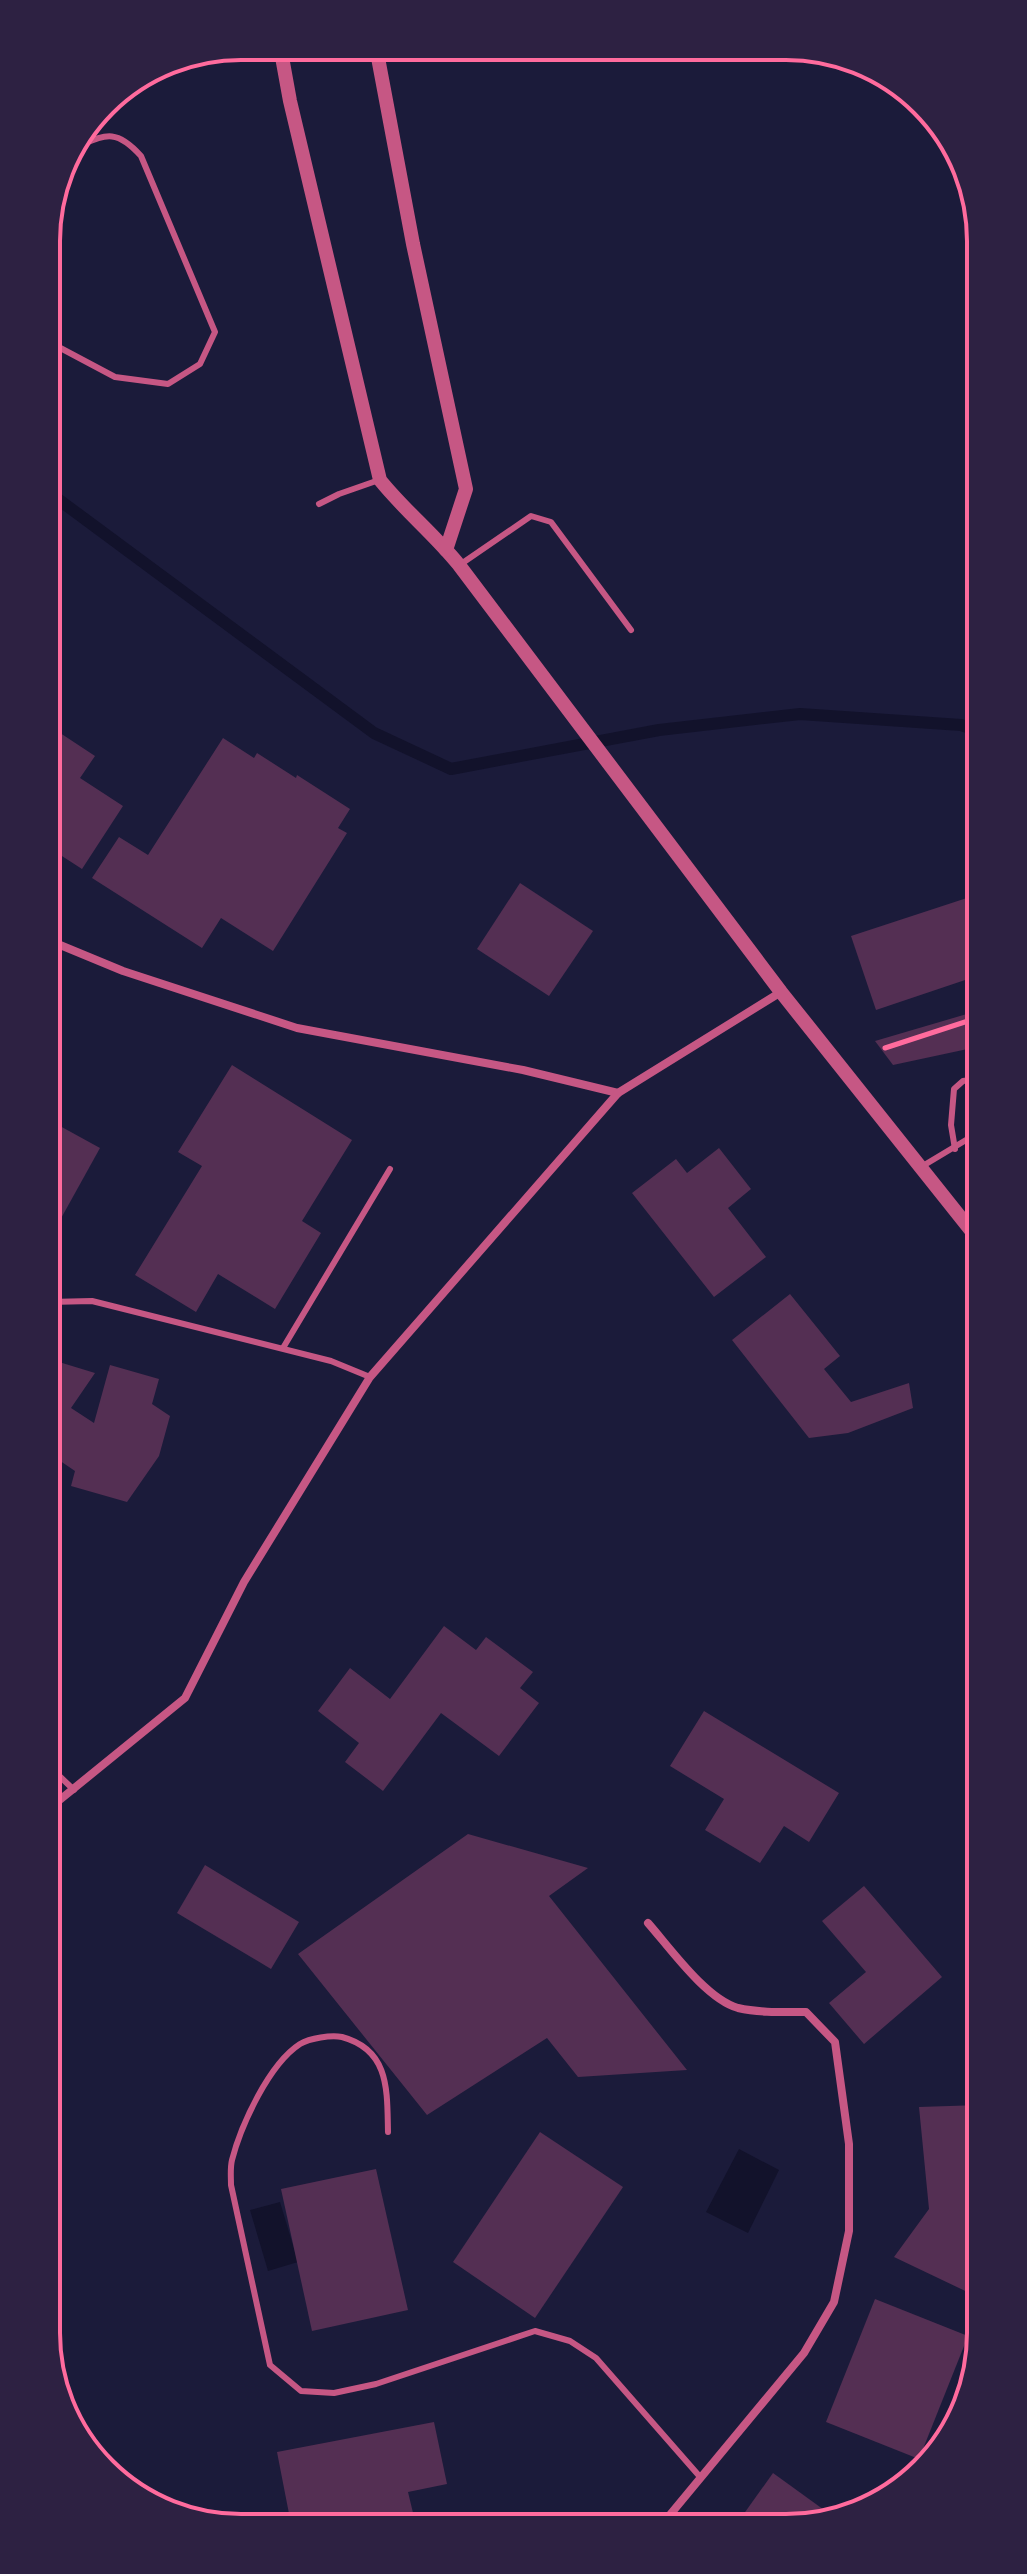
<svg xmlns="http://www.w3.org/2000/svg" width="1027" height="2574" viewBox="0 0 1027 2574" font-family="Inter,sans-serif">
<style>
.water{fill:#12122b}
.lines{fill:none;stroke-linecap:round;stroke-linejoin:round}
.stream{stroke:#12122b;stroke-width:12}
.building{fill:#542f53}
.path{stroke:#ff6b9d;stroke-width:5}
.service{stroke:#c65784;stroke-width:6}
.minor{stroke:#c65784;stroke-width:8}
.tertiary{stroke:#c65784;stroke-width:14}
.rim{fill:none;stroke:#ff6b9d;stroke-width:4}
</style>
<rect width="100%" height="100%" fill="#1b1b3a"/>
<g class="water">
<polygon points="739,2149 779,2170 748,2233 706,2212"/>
<polygon points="280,2202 298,2262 268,2271 250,2210"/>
</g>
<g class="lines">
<polyline class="stream" points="47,491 374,733 451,769 659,730 800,714 961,725 976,730"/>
</g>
<g class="building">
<polygon points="48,725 95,756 80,778 123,806 82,869 48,847"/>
<polygon points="223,738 254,758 257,753 296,778 297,775 350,809 338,828 347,833 273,951 221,918 202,948 92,878 119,837 148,855"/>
<polygon points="520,883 593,931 549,996 477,949"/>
<polygon points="976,895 977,976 876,1010 851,936"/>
<polygon points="977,1011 977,1047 893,1065 875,1041"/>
<polygon points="232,1065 352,1140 302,1221 321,1233 275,1309 218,1274 196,1312 135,1275 202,1166 178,1152"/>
<polygon points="49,1120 100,1148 49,1240"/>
<polygon points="719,1148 751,1189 728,1208 766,1257 714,1297 632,1193 676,1159 687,1173"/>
<polygon points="790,1294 840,1356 824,1369 851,1402 909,1383 913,1408 848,1433 809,1438 732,1340"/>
<polygon points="59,1362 95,1373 71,1408 94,1423 110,1365 159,1379 152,1404 170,1416 159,1456 127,1502 71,1486 75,1471 50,1454 50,1394"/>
<polygon points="444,1626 476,1650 486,1637 533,1672 520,1688 539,1703 499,1756 441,1713 383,1791 345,1762 359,1743 318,1711 350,1668 390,1699"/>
<polygon points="979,1640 979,1657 970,1647"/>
<polygon points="704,1711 839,1793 809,1842 784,1826 760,1863 705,1830 724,1799 670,1766"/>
<polygon points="468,1834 588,1868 549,1896 687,2070 578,2077 547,2038 427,2115 298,1954"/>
<polygon points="205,1865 299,1922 271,1969 177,1913"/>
<polygon points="864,1886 942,1977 864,2044 829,2003 866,1972 822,1921"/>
<polygon points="980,2105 980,2298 894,2257 929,2209 919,2107"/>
<polygon points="540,2132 623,2187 535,2318 453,2262"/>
<polygon points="376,2169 408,2310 312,2331 281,2189"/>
<polygon points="875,2299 968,2336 919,2459 826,2422"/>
<polygon points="434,2422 447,2484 408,2492 414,2517 381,2524 291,2524 277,2452"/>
<polygon points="773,2473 838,2520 738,2522"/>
</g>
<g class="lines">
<polyline class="path" points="885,1048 977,1018"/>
<g class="service">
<path d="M 47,336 L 51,343 L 115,377 L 168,384 L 200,364 L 215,332 L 141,156 C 114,126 104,136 71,149"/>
<polyline points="319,504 339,494 379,480"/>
<polyline points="461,564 531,516 551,522 631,630"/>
<polyline points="955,1149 951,1125 954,1089 963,1081 977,1079"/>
<polyline points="921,1167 966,1140"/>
<polyline points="49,1302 92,1301 331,1361 370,1377"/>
<polyline points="283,1348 390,1169"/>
<polyline points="51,1768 74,1790"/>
<path d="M 388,2132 C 387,2091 390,2050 342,2037 C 331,2035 310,2038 300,2044 C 269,2064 241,2125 232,2160 C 230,2168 231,2177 231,2185 L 270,2365 L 301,2391 L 334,2393 L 376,2384 L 535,2331 L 570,2341 L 596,2358 L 701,2478"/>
</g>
<g class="minor">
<polyline points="48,940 123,971 297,1028 523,1070 618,1093"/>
<polyline points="51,1807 185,1698 244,1582 370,1377 618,1093 781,992"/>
<path d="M 648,1923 C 670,1948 706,1999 738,2008 C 760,2013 784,2012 806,2012 L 835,2042 L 849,2144 L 849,2231 L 834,2302 L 804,2353 L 664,2522"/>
</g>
<g class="tertiary">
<path d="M 280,46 L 290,101 L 380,480 C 404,510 435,535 459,565 L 781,992 L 977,1238"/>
<polyline points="376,47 413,244 466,489 446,550"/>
</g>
</g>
<path d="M0 0H1027V2574H0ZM241 60H786A181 181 0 0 1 967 241V2333A181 181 0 0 1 786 2514H241A181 181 0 0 1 60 2333V241A181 181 0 0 1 241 60Z" fill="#2d2142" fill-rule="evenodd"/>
<path class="rim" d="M241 60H786A181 181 0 0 1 967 241V2333A181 181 0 0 1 786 2514H241A181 181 0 0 1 60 2333V241A181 181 0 0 1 241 60Z"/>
</svg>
